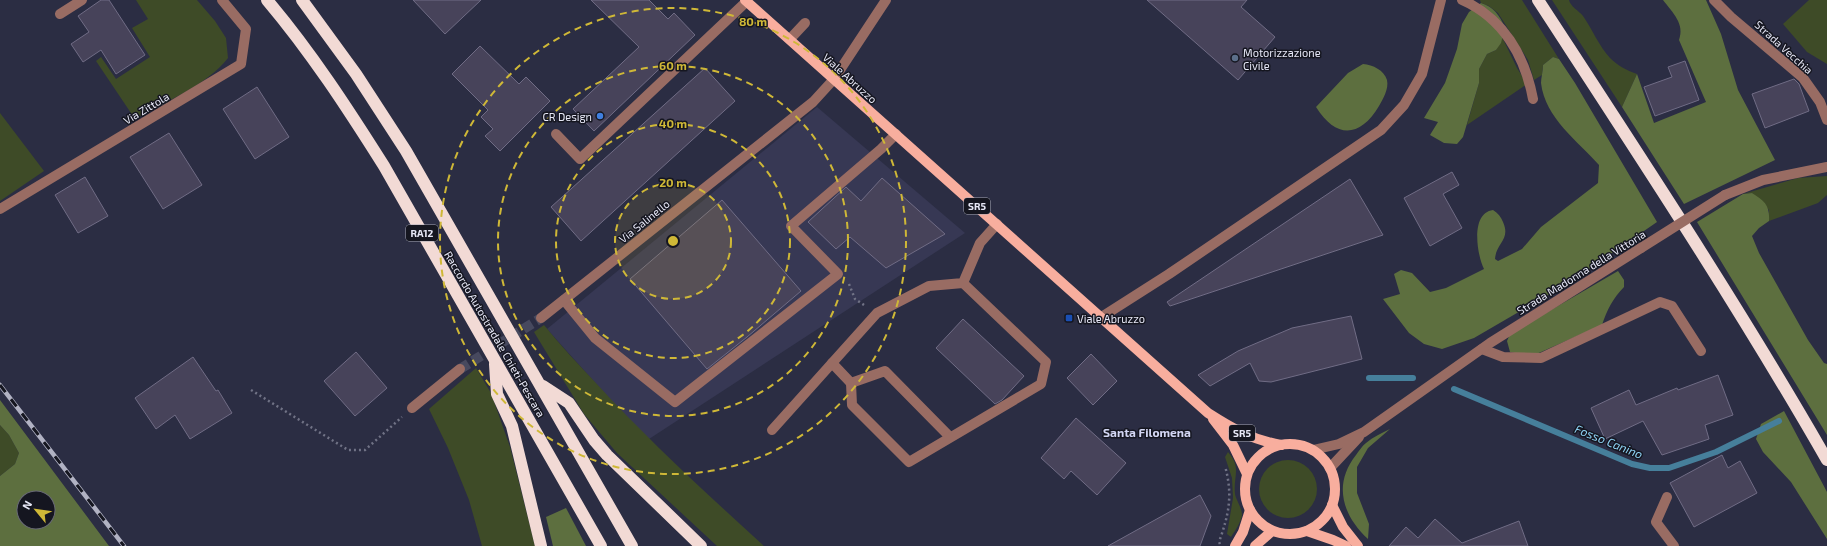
<svg xmlns="http://www.w3.org/2000/svg" width="1827" height="546" viewBox="0 0 1827 546" font-family="'Exo 2',sans-serif">
<style>
.built{fill:#373854}
.green{fill:#3e4b27}
.forest{fill:#5d6f3f;fill-rule:evenodd}
.lines{fill:none;stroke-linecap:round;stroke-linejoin:round}
.stream{stroke:#467f9b;stroke-width:6}
.building{fill:#47435a;stroke:#706c85}
.minor-tunnel{stroke:#47495e;stroke-width:10;stroke-dasharray:10 5;stroke-linecap:butt}
.path{stroke:#717386;stroke-width:2.5;stroke-dasharray:2 3;stroke-linecap:butt}
.minor{stroke:#996c63;stroke-width:10}
.major{stroke:#f8ae9e;stroke-width:10}
.highway{stroke:#f2dad5;stroke-width:12}
.rail-casing{stroke:#b1b2c3;stroke-width:4.5}
.rail{stroke:#151620;stroke-width:3;stroke-dasharray:9;stroke-linecap:butt}
.minor-bridge{stroke:#996c63;stroke-width:10}
.ring{fill:none;stroke:#cfb837;stroke-width:2;stroke-dasharray:7 5}
.service-dot{fill:#5c6f8a;stroke:#151620;stroke-width:1.5}
.shop-dot{fill:#3f7fe0;stroke:#151620;stroke-width:1.5}
.transit-dot{fill:#1a4fb4;stroke:#151620;stroke-width:1.5}
.labels{text-anchor:middle;dominant-baseline:central;stroke-width:3;stroke-linejoin:round;paint-order:stroke}
.shield{fill:#151620;stroke:#a8a9b6;stroke-width:1}
.shield-label{font-size:10px;font-weight:bold;fill:#e7e8f7}
.street-label{font-size:11px;fill:#e7e8f7;stroke:#151620}
.poi-label{font-size:11px;fill:#e7e8f7;stroke:#151620;text-anchor:start}
.neighbourhood-label{font-size:12px;font-weight:bold;fill:#d3d6f3;stroke:#151620}
.water-label{font-size:12px;font-style:italic;fill:#8fd3f5;stroke:#151620}
.centre{fill:#cfb837;stroke:#151620;stroke-width:2}
.ring-label{font-size:12px;text-anchor:middle;font-weight:bold;fill:#cfb837;stroke:#151620;stroke-width:3;stroke-linejoin:round;paint-order:stroke}
</style>
<rect width="100%" height="100%" fill="#2b2d43"/>
<polygon class="built" points="817,107 965,233 649,439 625,416 547,329"/>
<g class="green">
<path d="M 136,0 L 197,0 L 215,21 L 226,38 L 228,58 C 207,85 165,102 135,119 L 96,61 L 101,57 L 116,79 L 150,57 L 132,28 L 148,19 Z"/>
<polygon points="1480,0 1522,0 1559,59 1553,57 1543,65 1542,75 1534,80 1528,60 1498,13 1489,6 1481,3"/>
<path d="M 1552,0 L 1569,0 C 1570,6 1579,11 1583,16 C 1592,29 1599,46 1610,58 C 1618,66 1626,70 1637,74 L 1622,107 Z"/>
<polygon points="1809,0 1827,0 1827,64 1807,52 1783,24"/>
<polygon points="1502,37 1517,68 1527,84 1467,125 1479,83 1479,69 1487,54 1496,50"/>
<polygon points="0,113 44,171 0,201"/>
<polygon points="1827,176 1827,195 1818,203 1769,221 1769,210 1752,193 1743,194 1798,178"/>
<path d="M 544,325 C 560,345 578,364 595,382 C 648,440 706,493 764,546 L 717,546 L 617,453 L 584,414 L 537,337 L 534,332 Z"/>
<polygon points="476,368 491,393 510,447 535,546 482,546 469,500 448,448 429,409"/>
<polygon points="0,425 9,435 19,453 15,464 0,476"/>
<path d="M 1228,452 C 1242,468 1233,476 1235,494 C 1236,500 1242,508 1242,515 C 1241,522 1235,531 1231,537 L 1227,534 L 1233,498 L 1232,478 L 1225,457 Z"/>
<circle cx="1288" cy="489" r="29"/>
</g>
<g class="forest">
<path d="M 1663,0 L 1706,0 L 1721,34 L 1738,90 L 1775,160 L 1684,204 L 1622,107 L 1637,74 L 1654,123 L 1706,102 L 1679,40 C 1685,24 1673,13 1663,0 Z"/>
<path d="M 1481,3 C 1494,7 1499,15 1505,27 L 1501,43 L 1496,50 L 1487,54 L 1479,69 L 1479,83 L 1463,137 L 1457,144 L 1444,143 L 1430,135 L 1438,122 L 1424,118 L 1445,83 L 1457,49 L 1462,24 L 1469,12 Z"/>
<path d="M 1553,57 L 1559,59 L 1575,83 L 1657,222 L 1567,284 L 1474,338 L 1442,349 L 1424,344 L 1409,333 L 1383,299 L 1400,294 L 1394,274 L 1401,270 L 1412,273 L 1430,292 L 1446,288 L 1484,269 C 1477,255 1470,213 1493,210 C 1498,213 1501,217 1503,222 C 1511,240 1496,243 1495,259 L 1498,261 L 1522,249 L 1541,227 L 1598,183 L 1599,165 C 1578,141 1545,118 1541,83 C 1541,78 1543,71 1543,65 Z"/>
<path d="M 1363,64 C 1373,65 1384,70 1387,80 C 1389,89 1383,99 1379,106 C 1360,138 1336,139 1316,107 L 1348,73 Z"/>
<path d="M 1752,193 C 1765,201 1770,206 1769,221 L 1759,228 L 1752,236 L 1759,253 L 1808,340 L 1824,363 L 1827,364 L 1827,435 L 1697,222 L 1743,194 Z"/>
<path d="M 1618,271 L 1624,280 L 1624,287 C 1613,298 1607,310 1602,325 L 1532,356 L 1510,352 L 1507,341 L 1510,334 Z"/>
<path d="M 0,400 L 109,546 L 0,546 L 0,476 L 15,464 L 19,453 L 9,435 L 0,425 ZM 24,498 L 48,498 L 48,522 L 24,522 Z"/>
<polygon points="1784,411 1827,492 1827,539 1791,482 1763,452 1756,439 1761,424"/>
<path d="M 1390,429 L 1368,448 L 1357,467 L 1357,493 L 1369,524 L 1368,539 C 1342,515 1333,484 1356,455 C 1359,451 1362,446 1366,443 C 1373,437 1382,433 1390,429 Z"/>
<polygon points="566,508 586,546 553,546 546,517"/>
</g>
<g class="lines">
<g class="stream">
<polyline points="1369,378 1413,378"/>
<polyline points="1454,389 1632,464 1650,468 1669,468 1716,452 1779,421"/>
</g>
</g>
<g class="building">
<polygon points="101,0 109,0 145,55 116,74 101,50 83,62 71,44 89,32 78,16"/>
<polygon points="413,0 481,0 445,34"/>
<polygon points="591,0 649,0 668,19 674,13 695,35 594,131 573,109 639,47"/>
<polygon points="1147,0 1247,0 1241,7 1275,37 1238,80"/>
<polygon points="480,46 519,84 526,77 550,101 500,151 485,136 493,129 481,117 488,110 452,74"/>
<polygon points="1685,61 1699,100 1655,116 1644,87 1672,77 1668,67"/>
<polygon points="705,68 735,101 581,241 551,207"/>
<polygon points="1794,79 1799,84 1809,111 1765,128 1752,94"/>
<polygon points="257,87 289,137 255,159 223,109"/>
<polygon points="169,133 202,185 163,209 130,157"/>
<polygon points="1452,172 1459,185 1443,194 1462,228 1430,246 1404,198"/>
<polygon points="85,177 108,216 78,233 55,195"/>
<polygon points="882,178 945,234 886,268 850,237 836,249 808,222 846,187 861,201"/>
<polygon points="1350,179 1383,235 1170,306 1167,302"/>
<polygon points="722,200 801,291 747,337 707,369 630,279"/>
<polygon points="1351,316 1362,359 1271,382 1259,381 1250,363 1210,386 1198,375 1238,351 1292,328"/>
<polygon points="963,319 1024,376 1002,400 995,404 936,348"/>
<polygon points="356,352 387,388 355,416 324,381"/>
<polygon points="1091,354 1117,381 1093,405 1067,378"/>
<polygon points="193,357 216,391 218,390 232,413 190,439 175,415 156,429 135,398"/>
<polygon points="1718,375 1733,415 1705,425 1709,439 1662,455 1643,421 1605,439 1591,408 1629,390 1636,405 1677,388 1678,390"/>
<polygon points="1076,418 1126,463 1097,495 1071,471 1064,479 1041,458"/>
<polygon points="1722,455 1728,468 1740,461 1757,493 1694,527 1670,483"/>
<polygon points="1200,495 1211,516 1200,546 1108,546"/>
<polygon points="1435,519 1462,543 1519,521 1528,546 1389,546 1406,527 1418,538"/>
</g>
<g class="lines">
<polyline class="minor-tunnel" points="460,369 541,318"/>
<g class="path">
<polyline points="849,284 855,299 864,305"/>
<polyline points="251,390 348,450 365,450 402,417"/>
<path d="M 1220,544 L 1219,542 C 1229,514 1233,495 1225,466"/>
</g>
<g class="minor">
<path d="M 1462,0 C 1503,18 1525,56 1533,99"/>
<polyline points="1714,0 1731,17 1803,78 1820,102 1827,120"/>
<polyline points="60,14 82,0"/>
<polyline points="790,39 805,23"/>
<polyline points="556,134 580,159 747,1"/>
<polyline points="1725,195 1763,180 1827,167"/>
<polyline points="0,209 241,64 246,29 222,0"/>
<polyline points="564,300 595,338 675,402 838,274 791,226 881,149 896,134"/>
<polyline points="541,318 813,102 834,79 886,0"/>
<polyline points="1100,318 1169,274 1381,130 1404,105 1422,74 1441,0"/>
<polyline points="1482,349 1503,357 1541,358 1660,302 1672,306 1701,351"/>
<polyline points="832,363 851,383 885,371 950,437"/>
<polyline points="851,383 852,405 909,462 1041,384 1046,362 963,283"/>
<polyline points="412,408 460,369"/>
<polyline points="772,430 877,313 929,286 963,283 980,243 997,224"/>
<polyline points="1313,450 1339,444 1364,432 1490,343 1641,248"/>
<polyline points="1330,468 1359,437"/>
<polyline points="1667,497 1656,522 1674,546"/>
</g>
<g class="major">
<path d="M 745,0 L 1208,413 C 1233,429 1250,439 1281,445"/>
<polyline points="1213,419 1233,445 1247,474"/>
<circle cx="1290" cy="489" r="45"/>
<polyline points="1332,505 1343,527 1358,546"/>
<polyline points="1307,531 1333,540 1346,546"/>
<polyline points="1235,546 1243,532 1250,510"/>
<polyline points="1255,546 1272,531"/>
</g>
<g class="highway">
<path d="M 267,0 C 311,52 348,109 384,166 L 601,546"/>
<polyline points="302,0 356,74 406,151 632,546"/>
<path d="M 1538,0 C 1637,152 1737,303 1827,460"/>
<polyline points="495,364 497,394 512,426 541,546"/>
<polyline points="543,386 569,403 594,440 607,455 701,546"/>
</g>
<g class="rail-casing">
<polyline id="rail" points="0,385 124,546"/>
</g>
<use href="#rail" class="rail"/>
<polyline class="minor-bridge" points="1641,248 1725,195"/>
</g>
<circle cx="673" cy="241" r="58" fill="#cfb837" fill-opacity=".12"/>
<g class="ring">
<circle cx="673" cy="241" r="58"/>
<circle cx="673" cy="241" r="117"/>
<circle cx="673" cy="241" r="175"/>
<circle cx="673" cy="241" r="233"/>
</g>
<circle class="service-dot" cx="1235" cy="58" r="4"/>
<circle class="shop-dot" cx="600" cy="116" r="4"/>
<rect class="transit-dot" x="1065" y="314" width="8" height="8" rx="2"/>
<g class="labels">
<g class="shield">
<rect x="964" y="198" width="26" height="16" rx="3"/>
<rect x="406" y="225" width="32" height="16" rx="3"/>
<rect x="1229" y="425" width="26" height="16" rx="3"/>
</g>
<g class="shield-label">
<text x="977" y="206">SR5</text>
<text x="422" y="233">RA12</text>
<text x="1242" y="433">SR5</text>
</g>
<g class="street-label">
<text transform="translate(1784 47) rotate(42)">Strada Vecchia</text>
<text transform="translate(850 78) rotate(42)">Viale Abruzzo</text>
<text transform="translate(146 108) rotate(-31)">Via Zittola</text>
<text transform="translate(644 221) rotate(-39)">Via Salinello</text>
<text transform="translate(1581 272) rotate(-32)">Strada Madonna della Vittoria</text>
<text transform="translate(495 334) rotate(60)">Raccordo Autostradale Chieti-Pescara</text>
</g>
<g class="poi-label">
<text x="1243" y="52">Motorizzazione<tspan x="1243" dy="13">Civile</tspan></text>
<text x="592" y="116" text-anchor="end">CR Design</text>
<text x="1077" y="318">Viale Abruzzo</text>
</g>
<g class="neighbourhood-label">
<text x="1147" y="432">Santa Filomena</text>
</g>
<g class="water-label">
<text transform="translate(1609 441) rotate(22)">Fosso Canino</text>
</g>
</g>
<circle cx="673" cy="241" r="6" class="centre"/>
<g class="ring-label">
<text x="753" y="26">80 m</text>
<text x="673" y="70">60 m</text>
<text x="673" y="128">40 m</text>
<text x="673" y="187">20 m</text>
</g>
<g transform="translate(36 510) rotate(299)"><circle r="19" fill="#151620" stroke="#696a76"/>
<path d="M0-3L7 15L0 10L-7 15Z" fill="#cfb837"/>
<text y="-6" font-size="11" font-weight="bold" text-anchor="middle" fill="#e7e8f7">N</text>
</g>
</svg>
